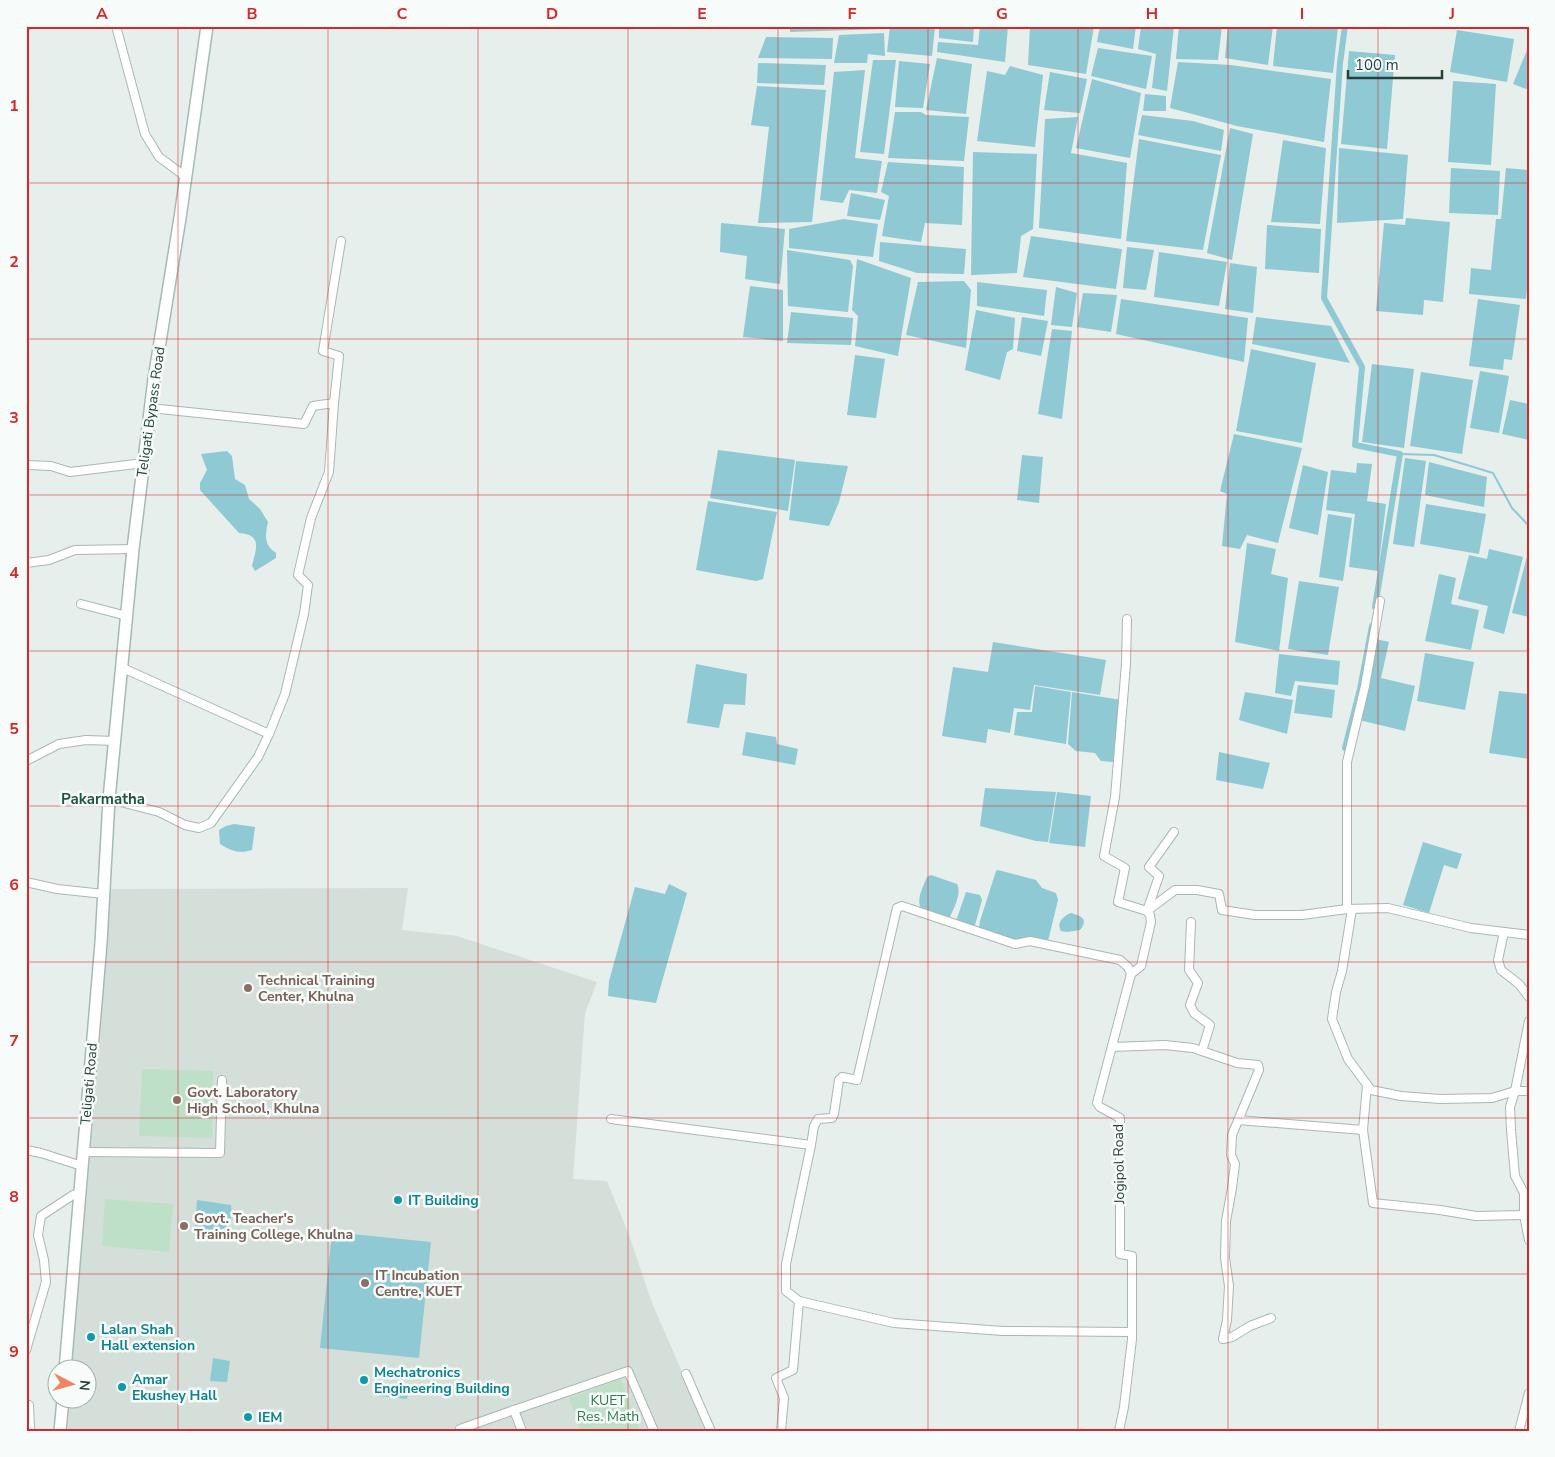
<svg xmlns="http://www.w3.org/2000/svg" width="1555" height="1457" viewBox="0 0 1555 1457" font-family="'Nunito Sans',sans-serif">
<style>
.built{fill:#d4dfda}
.green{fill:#bfe0c8}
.water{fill:#8ec9d4}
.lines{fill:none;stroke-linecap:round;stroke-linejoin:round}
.stream{stroke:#8ec9d4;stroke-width:2}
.canal{stroke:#8ec9d4;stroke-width:6}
.minor-casing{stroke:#a8b8b2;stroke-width:10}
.secondary-casing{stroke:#a4bbb3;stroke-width:14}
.minor{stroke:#fff;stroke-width:8}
.secondary{stroke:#fff;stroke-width:11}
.grid{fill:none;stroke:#d62828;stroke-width:1;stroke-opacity:0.55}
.education-dot{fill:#8d6e63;stroke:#f7fbf9;stroke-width:2}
.culture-dot{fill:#0f9aa8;stroke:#f7fbf9;stroke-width:2}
.labels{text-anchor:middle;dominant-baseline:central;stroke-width:5;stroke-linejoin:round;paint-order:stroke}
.street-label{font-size:14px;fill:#24423a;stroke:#f7fbf9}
.education-label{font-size:14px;font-weight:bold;fill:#785e54;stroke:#f7fbf9;text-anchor:start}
.culture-label{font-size:14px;font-weight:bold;fill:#0d838f;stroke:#f7fbf9;text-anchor:start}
.park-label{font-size:14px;fill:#2d7a4b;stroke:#f7fbf9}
.neighbourhood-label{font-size:15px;font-weight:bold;fill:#1f5548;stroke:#f7fbf9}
.neatline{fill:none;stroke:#d62828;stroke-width:2}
.grid-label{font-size:16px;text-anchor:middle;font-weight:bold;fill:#d62828}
</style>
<rect width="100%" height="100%" fill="#e6efeb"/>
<polygon class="built" points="408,888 402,930 457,936 597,982 585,1013 573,1179 607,1181 629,1235 652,1303 708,1431 68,1431 70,1400 88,1400 88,1370 71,1369 100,1046 109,889"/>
<g class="green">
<polygon points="142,1069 213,1071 212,1138 139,1136"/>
<polygon points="105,1199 173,1204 169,1252 102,1246"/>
<polygon points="621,1379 640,1431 581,1431 569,1398"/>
</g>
<g class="water">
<polygon points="790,26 882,26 882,29 790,32"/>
<polygon points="890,26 935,26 932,56 887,52"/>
<polygon points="939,26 974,26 973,42 939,38"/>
<polygon points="980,26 1008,26 1005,62 937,52 938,42 978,45"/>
<polygon points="1030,26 1094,26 1086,74 1028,65"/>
<polygon points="1100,26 1136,26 1133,49 1097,42"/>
<polygon points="1141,26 1174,26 1167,91 1152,88 1156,54 1138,49"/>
<polygon points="1179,26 1222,26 1218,60 1176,59"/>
<polygon points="1228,26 1273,26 1268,65 1225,58"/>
<polygon points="1277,26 1338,26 1333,73 1273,66"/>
<polygon points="1457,30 1514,39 1507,82 1450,72"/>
<polygon points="884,33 885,56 868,54 867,63 834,63 839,35"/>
<polygon points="766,37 833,38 832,59 758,58"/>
<polygon points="1098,48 1152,56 1146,89 1091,76"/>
<polygon points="1527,50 1529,51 1529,90 1513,84"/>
<polygon points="1349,51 1395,55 1387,149 1341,144"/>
<polygon points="937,58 972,64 966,114 926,110"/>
<polygon points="873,60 896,60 884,154 860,152"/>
<polygon points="899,61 930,64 923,108 895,107"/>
<polygon points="1178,62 1231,65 1331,79 1324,142 1237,126 1170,108"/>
<polygon points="758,63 826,65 824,85 757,83"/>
<polygon points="1010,66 1043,75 1035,147 977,141 987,71 1005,75"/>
<polygon points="865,70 855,158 882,161 877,193 849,190 843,203 820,200 834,72"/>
<polygon points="1050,72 1087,79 1080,113 1044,110"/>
<polygon points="1092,79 1141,93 1130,158 1076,148"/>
<polygon points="1453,81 1496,84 1491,165 1448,162"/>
<polygon points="757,86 826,90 812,222 758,223 769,127 751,125"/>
<polygon points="1145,94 1166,96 1166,111 1143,111"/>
<polygon points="895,112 921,112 926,115 969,117 964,161 888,158"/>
<polygon points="1142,115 1193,121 1224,130 1221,151 1138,135"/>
<polygon points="1078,117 1071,153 1127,163 1121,239 1039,228 1045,119"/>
<polygon points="1230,128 1253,134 1232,260 1207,253"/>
<polygon points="1139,139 1221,155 1203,250 1126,241"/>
<polygon points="1283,140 1326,148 1320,224 1271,222"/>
<polygon points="1339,148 1408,155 1403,219 1337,223"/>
<polygon points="973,152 1037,154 1033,229 1021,236 1017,273 971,275"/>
<polygon points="888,162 964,167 962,225 925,223 921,242 882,236 889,196 881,192"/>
<polygon points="1451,168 1500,171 1498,215 1449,213"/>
<polygon points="1506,168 1529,170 1529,271 1526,299 1469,294 1471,268 1491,270 1496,219 1501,219"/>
<polygon points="851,193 885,200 880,220 847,216"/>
<polygon points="1406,218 1450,222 1443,302 1424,300 1423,315 1376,311 1384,223 1405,225"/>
<polygon points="844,219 878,224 873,257 789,248 789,229"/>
<polygon points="721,223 785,229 780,284 745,279 747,256 720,252"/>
<polygon points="1267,225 1321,229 1319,273 1265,269"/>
<polygon points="1031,236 1122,249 1116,289 1023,277"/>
<polygon points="880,242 966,249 964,274 917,273 879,261"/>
<polygon points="1127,247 1154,250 1146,290 1123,288"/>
<polygon points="787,250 850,260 853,266 848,312 788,306"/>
<polygon points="1159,252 1227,262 1219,306 1154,297"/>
<polygon points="857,259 911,278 898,356 855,346 858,316 852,310"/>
<polygon points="1230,263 1257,267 1253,313 1225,309"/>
<polygon points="964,281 971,290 966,348 906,335 918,282"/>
<polygon points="977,282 1047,290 1044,316 977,306"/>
<polygon points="750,286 783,290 783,341 743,337"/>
<polygon points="1056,287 1077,293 1072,327 1051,325"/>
<polygon points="1083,293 1117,295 1111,332 1077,327"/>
<polygon points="1121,299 1248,318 1244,362 1116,334"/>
<polygon points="1478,299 1520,305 1512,360 1504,359 1503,370 1469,366"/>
<polygon points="976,310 1015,318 1013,349 1007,352 1000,380 965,370"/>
<polygon points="791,312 853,318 851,345 787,343"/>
<polygon points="1022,317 1048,321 1041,356 1017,351"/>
<polygon points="1256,317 1331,326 1350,363 1252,344"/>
<polygon points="1052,329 1072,331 1062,419 1038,414"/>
<polygon points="1251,349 1316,363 1302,443 1236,431"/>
<polygon points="855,355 885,359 876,418 847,415"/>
<polygon points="1372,364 1414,369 1404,448 1362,442"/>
<polygon points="1480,371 1509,376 1499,433 1470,428"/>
<polygon points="1421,372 1473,380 1462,454 1410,446"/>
<polygon points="1510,400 1529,404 1529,440 1502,434"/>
<polygon points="1234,434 1302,448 1278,543 1247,535 1240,549 1222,546 1227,494 1220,491"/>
<polygon points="718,450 795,460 788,511 710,498"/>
<path d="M 227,451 L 232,456 L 235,479 L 245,485 L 249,499 L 260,509 L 268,522 C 265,536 264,545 276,553 L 276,558 L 255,571 L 252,566 C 256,549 263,535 239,533 L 200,490 L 200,483 L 207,470 L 201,454 Z"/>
<polygon points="1022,455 1043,457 1039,503 1017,500"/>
<polygon points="1405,458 1426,461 1414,547 1393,544"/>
<polygon points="796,461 848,466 839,502 829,526 789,520"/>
<polygon points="1429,462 1487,477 1484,507 1425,495"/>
<polygon points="1357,463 1372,464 1367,501 1386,504 1378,571 1349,567 1355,514 1326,510 1331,470 1356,473"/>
<polygon points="1303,465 1328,472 1318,535 1289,528"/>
<polygon points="708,501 777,512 763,579 756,581 696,570"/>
<polygon points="1426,504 1486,514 1479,554 1420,544"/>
<polygon points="1328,514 1352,518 1343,581 1319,577"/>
<polygon points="1247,543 1276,549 1271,574 1288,578 1279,651 1235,642"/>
<polygon points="1489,549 1523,557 1504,634 1483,628 1488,606 1458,599 1469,555 1487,559"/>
<polygon points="1529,549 1529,617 1512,613"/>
<polygon points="1439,574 1456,578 1451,604 1479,610 1471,650 1425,641"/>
<polygon points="1299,581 1339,587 1328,655 1288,649"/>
<polygon points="1376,639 1389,642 1381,678 1415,686 1405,731 1359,720"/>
<polygon points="993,642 1106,660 1100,695 1034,685 1030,710 1014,708 1010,733 988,729 986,743 942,736 953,667 988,672"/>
<polygon points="1425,653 1474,662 1465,710 1417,701"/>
<polygon points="1279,654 1340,661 1338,685 1295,681 1291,696 1275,693"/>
<polygon points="696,664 747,674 745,705 724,704 719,728 687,723"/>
<polygon points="1298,685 1335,690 1332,718 1294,713"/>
<polygon points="1035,686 1071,692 1066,744 1014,735 1017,712 1032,712"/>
<polygon points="1499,691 1529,694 1529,759 1489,753"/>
<polygon points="1072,692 1121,700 1113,762 1101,761 1095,753 1076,751 1068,744"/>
<polygon points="1245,692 1293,700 1287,734 1239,720"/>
<polygon points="746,732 776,737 777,744 798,749 795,765 742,755"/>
<polygon points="1219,752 1270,763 1263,789 1216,780"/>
<polygon points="985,788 1056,792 1048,842 1036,841 980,826"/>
<polygon points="1057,792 1091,796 1085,847 1049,843"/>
<path d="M 234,824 L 255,827 L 252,850 C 239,854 231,851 220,844 L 219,830 L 226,826 Z"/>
<polygon points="1423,842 1462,854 1457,869 1444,865 1429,913 1403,905"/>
<polygon points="998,870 1036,880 1042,888 1056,893 1058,900 1048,941 1014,941 981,930 979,927 980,921 996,871"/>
<path d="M 931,875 L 957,884 C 962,893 954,908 950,917 L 921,909 C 916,899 923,887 927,877 Z"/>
<polygon points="669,884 687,893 656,1003 608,996 609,981 635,887 665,894"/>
<polygon points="966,892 980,895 982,900 975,925 972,926 956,921"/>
<path d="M 1071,913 C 1081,916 1089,919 1080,930 L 1067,932 L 1061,931 C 1056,923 1063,916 1071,913 Z"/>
<polygon points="197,1200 231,1205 232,1214 227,1227 216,1232 195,1227"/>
<polygon points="332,1232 431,1242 419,1358 320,1348"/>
<polygon points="213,1358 230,1361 227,1382 210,1381"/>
<polygon points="380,1385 409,1388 407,1399 379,1396"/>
</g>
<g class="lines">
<polyline class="stream" points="1400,454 1434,455 1493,473 1512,508 1529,526"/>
<g class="canal">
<polyline points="1345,26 1340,63 1324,298 1362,367 1355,445 1400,454 1375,607"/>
<polyline points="1345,748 1360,689 1372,626"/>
</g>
<g class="minor-casing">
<g id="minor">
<polyline points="116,26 145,134 159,157 186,177"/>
<polyline points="26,27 26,26"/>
<polyline points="150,408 304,424 313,406 334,403 339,356 323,351 341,241"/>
<polyline points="26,465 51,466 70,472 144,463"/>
<polyline points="26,563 49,560 75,550 133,549"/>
<polyline points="81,604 127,616"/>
<polyline points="1127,619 1126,664 1115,797 1104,856 1125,868 1118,902 1147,911 1159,876 1149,867 1174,832"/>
<polyline points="125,669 269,734"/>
<polyline points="26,761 59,744 86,740 115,741"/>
<polyline points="109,799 159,812 185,825 199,828 211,823 258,757 269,734 285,694 304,614 308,585 298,575 311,518 329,472 334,403"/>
<polyline points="26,882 57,889 104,894"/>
<polyline points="1347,909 1347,762 1365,686 1380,601"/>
<polyline points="1352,909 1342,971 1336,992 1332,1019 1348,1059 1371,1090 1401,1096 1440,1099 1492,1098 1515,1091 1529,1021"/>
<polyline points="1191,922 1189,970 1198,983 1190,1005 1194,1013 1210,1025 1202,1051"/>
<polyline points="1504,932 1498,960 1501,970 1519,984 1529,997"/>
<polyline points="1112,1047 1165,1045 1193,1048 1237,1063 1258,1065 1259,1070 1232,1135 1231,1155 1235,1164 1232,1188 1226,1221 1225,1258 1229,1286 1227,1320 1223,1339 1232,1337 1250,1326 1271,1318"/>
<polyline points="1529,1091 1515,1091 1510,1107 1511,1130 1515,1176 1524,1193 1524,1215 1529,1240"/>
<polyline points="611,1119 811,1145 814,1126 818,1119 832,1118 834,1114 839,1080 842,1077 857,1080 897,908 902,906 1015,944 1030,941 1120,960 1128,967 1131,974"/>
<polyline points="1238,1120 1363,1130 1367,1085"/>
<polyline points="1363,1130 1373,1203 1440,1210 1476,1216 1524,1215"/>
<polyline points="26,1150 41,1153 82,1166"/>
<polyline points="83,1152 220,1153 222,1080"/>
<polyline points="799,1301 786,1291 786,1264 811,1145"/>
<polyline points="26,1350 46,1282 44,1260 38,1235 41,1216 73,1195 80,1193"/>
<polyline points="686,1374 711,1431"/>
<polyline points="26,1405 29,1405 30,1428 28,1431"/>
<polyline points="460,1429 514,1410"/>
<polyline points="522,1431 514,1410 628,1371 654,1431"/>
<polyline points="781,1431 784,1398 776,1378 793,1370 799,1301 894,1323 1003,1331 1132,1332"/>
<polyline points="1119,1431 1124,1407 1132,1339 1132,1256 1120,1254 1120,1118 1100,1107 1097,1103 1131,974 1141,966 1151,922 1150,915 1147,911 1175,890 1197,890 1219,894 1222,910 1255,915 1302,915 1347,909 1388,908 1471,928 1529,935"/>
<polyline points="1519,1431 1529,1393"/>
</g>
</g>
<g class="secondary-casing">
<g id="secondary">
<polyline points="65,1370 101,943 109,799 133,549 154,379 180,218 207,26"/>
<polyline points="60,1431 63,1400"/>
</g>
</g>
<use href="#minor" class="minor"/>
<use href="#secondary" class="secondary"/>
</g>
<path class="grid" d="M 178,26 L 178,1431M 328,26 L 328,1431M 478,26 L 478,1431M 628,26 L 628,1431M 778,26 L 778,1431M 928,26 L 928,1431M 1078,26 L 1078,1431M 1228,26 L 1228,1431M 1378,26 L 1378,1431M 26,183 L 1529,183M 26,339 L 1529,339M 26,495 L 1529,495M 26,651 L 1529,651M 26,806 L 1529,806M 26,962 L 1529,962M 26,1118 L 1529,1118M 26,1274 L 1529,1274"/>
<g class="education-dot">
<circle cx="248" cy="988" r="5"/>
<circle cx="177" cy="1100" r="5"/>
<circle cx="184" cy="1226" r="5"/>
<circle cx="365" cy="1283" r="5"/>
</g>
<g class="culture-dot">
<circle cx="398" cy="1200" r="5"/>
<circle cx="91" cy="1337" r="5"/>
<circle cx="364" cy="1380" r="5"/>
<circle cx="122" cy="1387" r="5"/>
<circle cx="248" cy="1417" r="5"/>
</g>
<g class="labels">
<g class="street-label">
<text transform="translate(151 412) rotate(-82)">Teligati Bypass Road</text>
<text transform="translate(89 1084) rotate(-85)">Teligati Road</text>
<text transform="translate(1119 1164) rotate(-91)">Jogipol Road</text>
</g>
<g class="education-label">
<text x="258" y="980">Technical Training<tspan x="258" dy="16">Center, Khulna</tspan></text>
<text x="187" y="1092">Govt. Laboratory<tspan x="187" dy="16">High School, Khulna</tspan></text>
<text x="194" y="1218">Govt. Teacher's<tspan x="194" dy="16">Training College, Khulna</tspan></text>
<text x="375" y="1275">IT Incubation<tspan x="375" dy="16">Centre, KUET</tspan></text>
</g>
<g class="culture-label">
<text x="408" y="1200">IT Building</text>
<text x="101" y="1329">Lalan Shah<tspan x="101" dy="16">Hall extension</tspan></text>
<text x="374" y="1372">Mechatronics<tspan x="374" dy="16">Engineering Building</tspan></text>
<text x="132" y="1379">Amar<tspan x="132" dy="16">Ekushey Hall</tspan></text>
<text x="258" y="1417">IEM</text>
</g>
<g class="park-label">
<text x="608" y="1400">KUET<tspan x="608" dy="16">Res. Math</tspan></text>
</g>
<g class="neighbourhood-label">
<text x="103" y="799">Pakarmatha</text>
</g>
</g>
<rect width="1555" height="1457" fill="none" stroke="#f7fbf9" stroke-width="55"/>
<g transform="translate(72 1384) rotate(96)"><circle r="24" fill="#f7fbf9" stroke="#a3b1ad"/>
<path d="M0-4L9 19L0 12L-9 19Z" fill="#f4845f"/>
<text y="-8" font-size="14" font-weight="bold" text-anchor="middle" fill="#24423a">N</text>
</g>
<path d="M1348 70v8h94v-8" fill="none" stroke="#24423a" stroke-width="2.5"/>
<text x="1355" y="70" font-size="15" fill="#24423a" stroke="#f7fbf9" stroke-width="4" paint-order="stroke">100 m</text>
<rect x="28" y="28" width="1500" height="1402" class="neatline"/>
<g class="grid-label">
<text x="102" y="19">A</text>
<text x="252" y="19">B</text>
<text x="402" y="19">C</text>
<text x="552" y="19">D</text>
<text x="702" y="19">E</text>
<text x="852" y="19">F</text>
<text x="1002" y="19">G</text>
<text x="1152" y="19">H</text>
<text x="1302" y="19">I</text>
<text x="1452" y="19">J</text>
<text x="14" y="111">1</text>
<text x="14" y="267">2</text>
<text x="14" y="423">3</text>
<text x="14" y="578">4</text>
<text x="14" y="734">5</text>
<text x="14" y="890">6</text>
<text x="14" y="1046">7</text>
<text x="14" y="1202">8</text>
<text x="14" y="1357">9</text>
</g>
</svg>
